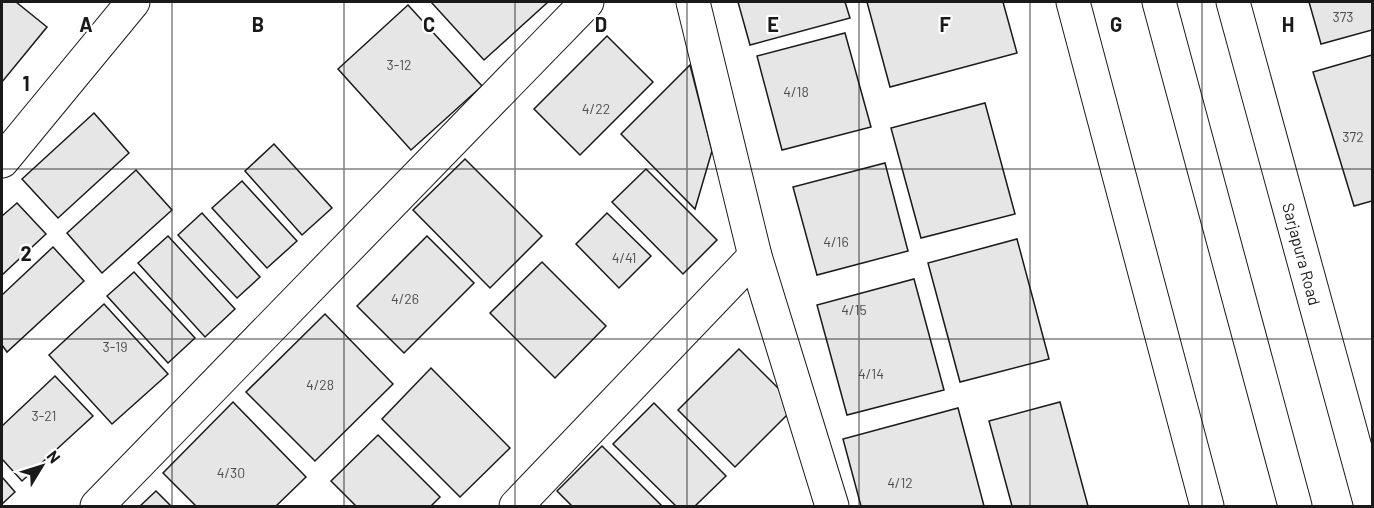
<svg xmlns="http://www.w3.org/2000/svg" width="1374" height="508" viewBox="0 0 1374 508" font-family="Barlow,sans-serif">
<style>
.building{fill:#e6e6e6;stroke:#1a1a1a;stroke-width:1.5}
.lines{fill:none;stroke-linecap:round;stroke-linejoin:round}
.minor-casing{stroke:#1a1a1a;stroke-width:35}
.major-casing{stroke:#1a1a1a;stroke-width:35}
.minor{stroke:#fff;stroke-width:33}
.major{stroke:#fff;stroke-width:33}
.grid{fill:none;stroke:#1a1a1a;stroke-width:1.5;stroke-opacity:0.55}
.labels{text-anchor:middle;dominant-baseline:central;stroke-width:4.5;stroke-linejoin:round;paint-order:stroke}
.number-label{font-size:14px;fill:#4d4d4d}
.street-label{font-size:16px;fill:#1a1a1a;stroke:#fff}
.grid-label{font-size:20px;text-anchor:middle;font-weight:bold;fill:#1a1a1a;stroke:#fff;stroke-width:4.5;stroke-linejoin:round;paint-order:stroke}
</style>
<rect width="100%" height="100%" fill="#fff"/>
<g class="building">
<polygon points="2,2 16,2 47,27 2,82"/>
<polygon points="431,2 548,2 484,60"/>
<polygon points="738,2 845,2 850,18 750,45"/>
<polygon points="867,2 1003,2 1017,53 890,87"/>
<polygon points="1309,2 1372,2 1372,30 1321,44"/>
<polygon points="408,5 482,86 411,150 338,69"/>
<polygon points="845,33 871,127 782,150 757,56"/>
<polygon points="607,36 653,82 580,155 534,109"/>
<polygon points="1372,55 1372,201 1354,206 1313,72"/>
<polygon points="690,65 712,151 695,209 621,134"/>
<polygon points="985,103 1015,214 921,238 891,128"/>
<polygon points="94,113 129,153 58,218 22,179"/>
<polygon points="274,144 332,208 302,235 245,171"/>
<polygon points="465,159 542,236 490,288 413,210"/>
<polygon points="885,163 908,251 817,275 793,187"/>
<polygon points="646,169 717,240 683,274 612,202"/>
<polygon points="136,170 172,210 102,273 67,233"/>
<polygon points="242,181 297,241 267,268 212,208"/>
<polygon points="17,203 46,234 2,275 2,216"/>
<polygon points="202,213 260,277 237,298 178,235"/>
<polygon points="607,213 651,256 619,288 576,244"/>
<polygon points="168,236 235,309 205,337 138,263"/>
<polygon points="427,236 474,283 404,353 357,306"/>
<polygon points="1017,239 1049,359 960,382 928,263"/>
<polygon points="53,247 84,281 7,352 2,345 2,295"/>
<polygon points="542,262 606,326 555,378 490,313"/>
<polygon points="134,272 195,338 168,363 107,296"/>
<polygon points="914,279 944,390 847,415 817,305"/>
<polygon points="104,304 168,374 112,424 49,355"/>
<polygon points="325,314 393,384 315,461 246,392"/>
<polygon points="739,349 796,406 735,467 678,410"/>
<polygon points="431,368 510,448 460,497 382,419"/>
<polygon points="55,376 93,416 22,481 2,459 2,426"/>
<polygon points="233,402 306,477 276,506 196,506 163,473"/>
<polygon points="1060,402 1088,506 1012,506 989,421"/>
<polygon points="654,403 726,476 695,506 676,506 613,444"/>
<polygon points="958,408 984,506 861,506 843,439"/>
<polygon points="378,435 440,497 431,506 356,506 331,481"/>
<polygon points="602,446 662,506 572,506 557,491"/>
<polygon points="2,477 15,492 2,504"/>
<polygon points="156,491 171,506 140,506"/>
</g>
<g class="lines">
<g class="minor-casing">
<g id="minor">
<polyline points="693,2 755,256 832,506"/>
<polyline points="1233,2 1371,506"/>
<polyline points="2,161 133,2"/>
<polyline points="97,506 587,2"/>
<polyline points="516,506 755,256"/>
</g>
</g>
<g class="major-casing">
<g id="major">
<polyline points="1073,2 1207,506"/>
<polyline points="1159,2 1295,506"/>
</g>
</g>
<use href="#minor" class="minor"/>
<use href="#major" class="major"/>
</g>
<path class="grid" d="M 172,2 L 172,506M 344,2 L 344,506M 515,2 L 515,506M 687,2 L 687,506M 859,2 L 859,506M 1030,2 L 1030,506M 1202,2 L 1202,506M 2,169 L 1372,169M 2,339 L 1372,339"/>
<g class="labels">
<g class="number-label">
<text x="1343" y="16">373</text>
<text x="399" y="64">3-12</text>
<text x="796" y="91">4/18</text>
<text x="596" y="108">4/22</text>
<text x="1353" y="136">372</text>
<text x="836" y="241">4/16</text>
<text x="624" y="257">4/41</text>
<text x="405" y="298">4/26</text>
<text x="854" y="309">4/15</text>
<text x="115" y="346">3-19</text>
<text x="871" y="373">4/14</text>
<text x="320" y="384">4/28</text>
<text x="44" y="415">3-21</text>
<text x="231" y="472">4/30</text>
<text x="900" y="482">4/12</text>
</g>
<g class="street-label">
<text transform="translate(1302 254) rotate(75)">Sarjapura Road</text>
</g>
</g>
<g class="grid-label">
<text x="86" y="32">A</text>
<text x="258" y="32">B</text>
<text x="429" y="32">C</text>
<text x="601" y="32">D</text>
<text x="773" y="32">E</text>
<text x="945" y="32">F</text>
<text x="1116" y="32">G</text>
<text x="1288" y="32">H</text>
<text x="26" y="91">1</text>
<text x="26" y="261">2</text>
</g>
<rect width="1374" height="508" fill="none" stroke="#1a1a1a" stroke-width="6"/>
<g transform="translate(42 466) rotate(52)" stroke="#ffffff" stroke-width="4.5" paint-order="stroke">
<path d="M0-4.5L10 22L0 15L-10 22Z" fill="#1a1a1a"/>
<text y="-9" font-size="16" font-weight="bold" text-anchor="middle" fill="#1a1a1a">N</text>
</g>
</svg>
